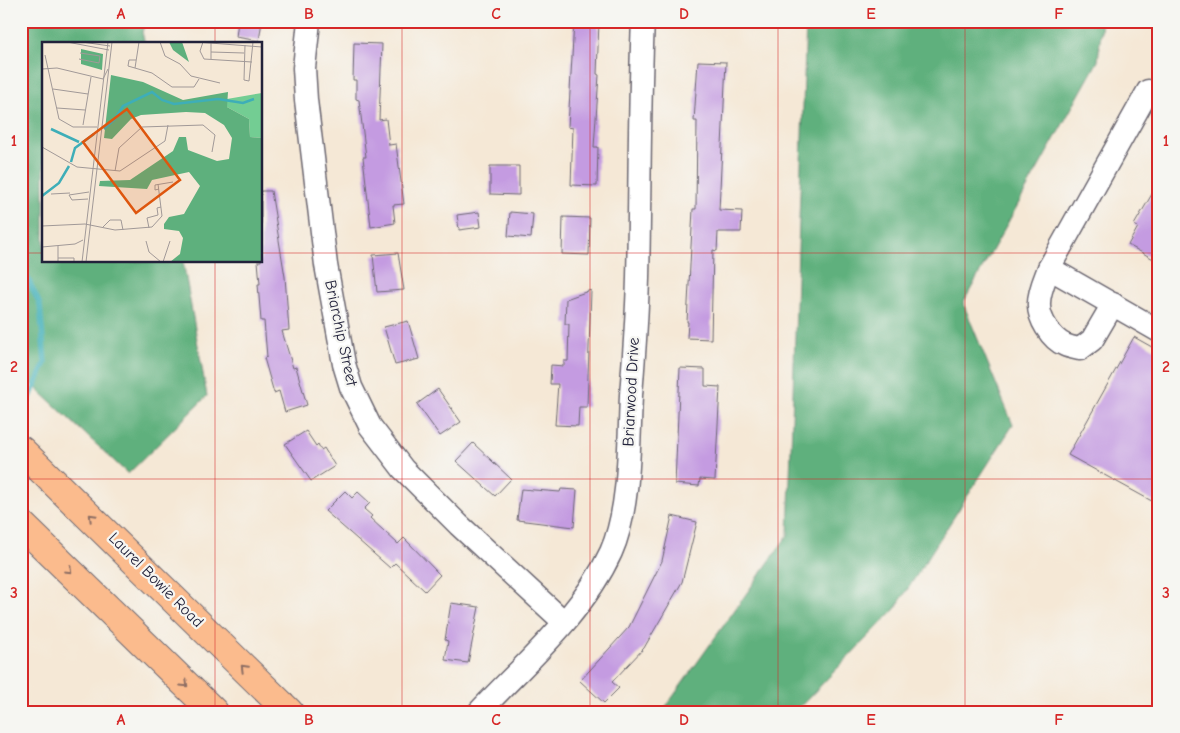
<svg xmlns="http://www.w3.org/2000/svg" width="1180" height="733" viewBox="0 0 1180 733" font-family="'Comic Neue',sans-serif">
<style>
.forest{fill:#5eb07d;stroke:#40695c}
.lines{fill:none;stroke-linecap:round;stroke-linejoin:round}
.stream{stroke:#3eaeb8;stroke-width:5.5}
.building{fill:#c49be1}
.minor-casing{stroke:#6c6771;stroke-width:25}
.major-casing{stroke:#6c6771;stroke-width:30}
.minor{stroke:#fff;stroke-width:22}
.major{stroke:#fbbb8d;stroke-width:28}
.oneway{stroke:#8e6e64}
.grid{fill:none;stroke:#d62828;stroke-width:1;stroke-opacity:0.55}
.labels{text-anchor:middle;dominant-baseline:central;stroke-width:4.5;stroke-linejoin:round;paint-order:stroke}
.street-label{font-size:16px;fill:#22223b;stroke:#f6f6f2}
.inset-river{fill:none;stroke:#3eaeb8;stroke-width:2.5}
.inset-road{fill:none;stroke:#a19998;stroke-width:1}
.view{fill:#de560e;fill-opacity:0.15;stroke:#de560e;stroke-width:2.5}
.inset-edge{fill:none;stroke:#22223b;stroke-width:2.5}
.neatline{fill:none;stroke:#d62828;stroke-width:2}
.grid-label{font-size:16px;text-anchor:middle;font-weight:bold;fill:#d62828}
</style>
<rect width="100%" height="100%" fill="#f6f6f2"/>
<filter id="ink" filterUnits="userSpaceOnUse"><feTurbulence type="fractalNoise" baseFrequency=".02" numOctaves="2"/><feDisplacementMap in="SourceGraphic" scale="10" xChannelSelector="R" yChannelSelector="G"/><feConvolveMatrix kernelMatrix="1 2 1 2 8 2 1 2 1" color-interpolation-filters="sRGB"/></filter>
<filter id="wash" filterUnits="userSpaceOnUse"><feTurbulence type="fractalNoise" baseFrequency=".0096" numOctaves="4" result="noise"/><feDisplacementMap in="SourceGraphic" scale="20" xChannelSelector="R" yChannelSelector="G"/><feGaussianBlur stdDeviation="1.12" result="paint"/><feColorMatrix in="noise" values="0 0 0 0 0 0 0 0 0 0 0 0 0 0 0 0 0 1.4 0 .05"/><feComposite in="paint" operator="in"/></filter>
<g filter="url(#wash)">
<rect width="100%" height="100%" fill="#f5e8d6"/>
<g class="forest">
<polygon points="21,21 146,21 142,32 145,44 44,44 44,261 183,261 207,396 128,474 21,374"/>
<polygon points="806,21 1102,21 1098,61 963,303 1013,425 895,609 795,712 662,712 788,535"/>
</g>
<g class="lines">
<polyline class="stream" points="21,264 40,305 45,363 28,402"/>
</g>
<g id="blocks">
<g class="building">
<polygon points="238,21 262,21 259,41 236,37"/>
<polygon points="574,21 599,21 597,74 599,75 594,147 598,147 597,186 571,185 573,128 568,127"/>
<polygon points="354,43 382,44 379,120 386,119 389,145 396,144 404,204 393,205 395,223 371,227 363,157 366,157 359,100 356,99 356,80 353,80"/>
<polygon points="698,61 726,62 719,210 742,211 741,232 718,232 717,251 713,250 711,339 687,338 688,322 687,322 693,209 696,209 697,121 694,121"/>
<polygon points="490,166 519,166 519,195 490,194"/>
<polygon points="1159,182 1159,262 1128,245 1138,227 1134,225"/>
<polygon points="261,191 271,191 285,277 289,330 282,331 293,368 296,367 307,405 285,412 279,391 274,393 264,358 267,357 264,321 261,321 258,284 260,284 258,261 261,261"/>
<polygon points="479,212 481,227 459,230 457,215"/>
<polygon points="510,212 533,214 531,238 508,236"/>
<polygon points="563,217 590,218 589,255 562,254"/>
<polygon points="398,253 404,290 377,292 373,255"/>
<polygon points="591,290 587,407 579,407 578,426 555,425 558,384 550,384 551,365 564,366 564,361 568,361 569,324 565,324 566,299"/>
<polygon points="408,321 419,359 395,365 384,327"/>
<polygon points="1134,337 1159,351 1159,505 1068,455"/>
<polygon points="680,368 705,369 705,386 720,387 715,480 700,479 699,486 675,484"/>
<polygon points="438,389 461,422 440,436 417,404"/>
<polygon points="306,431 316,446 318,444 321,450 324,448 335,466 311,481 285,444"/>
<polygon points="473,443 511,479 495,496 456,461"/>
<polygon points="521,489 560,492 561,489 577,490 574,527 517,520"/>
<polygon points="345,491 352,498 358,492 370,503 364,509 372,516 370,518 398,544 404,538 440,575 425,591 395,563 390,568 325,511"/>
<polygon points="672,516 697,522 682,582 644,648 612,682 619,688 604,703 580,681 629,627 662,561"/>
<polygon points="451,603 479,607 468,663 445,660 448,641 445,640"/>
</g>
</g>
</g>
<g filter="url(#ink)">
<use href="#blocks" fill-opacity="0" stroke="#6c6771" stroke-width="1"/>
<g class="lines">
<g class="minor-casing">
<g id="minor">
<polyline points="309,21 304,68 306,100 326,265 344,364 351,387 370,426 403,469 459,525 564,622"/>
<polyline points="1049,268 1159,331"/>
<path d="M 1113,304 L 1092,340 L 1080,349 C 1075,348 1069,347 1065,345 C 1051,339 1038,318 1039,303 C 1039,291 1045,279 1049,268 L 1148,91"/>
<path d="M 479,712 C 525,663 582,615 611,552 C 630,510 629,442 631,395 C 634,357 637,317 638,278 C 640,193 639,107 643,21"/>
</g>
</g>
<g class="major-casing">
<g id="major">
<polyline points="21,450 289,712"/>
<polyline points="21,524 214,712"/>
</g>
</g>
<use href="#minor" class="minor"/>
<use href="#major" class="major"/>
</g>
<defs><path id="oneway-chevron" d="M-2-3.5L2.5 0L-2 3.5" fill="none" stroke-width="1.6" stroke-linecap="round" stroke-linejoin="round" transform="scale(1.25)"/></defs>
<g class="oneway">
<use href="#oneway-chevron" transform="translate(92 517) rotate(-135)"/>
<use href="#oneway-chevron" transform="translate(69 570) rotate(44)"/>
<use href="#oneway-chevron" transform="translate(244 668) rotate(-135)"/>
<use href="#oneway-chevron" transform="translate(185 684) rotate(44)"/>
</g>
</g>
<path class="grid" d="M 215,21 L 215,44M 402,21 L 402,712M 590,21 L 590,712M 778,21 L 778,712M 965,21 L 965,712M 21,253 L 44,253M 261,253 L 1159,253M 215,261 L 215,712M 21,479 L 1159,479"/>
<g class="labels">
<g class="street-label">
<text transform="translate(341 333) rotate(78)">Briarchip Street</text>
<text transform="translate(631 392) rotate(-87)">Briarwood Drive</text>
<text transform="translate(156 580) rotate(45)">Laurel Bowie Road</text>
</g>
</g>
<g transform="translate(42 42)">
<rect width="220" height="220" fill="#f5e8d6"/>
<path d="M 220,51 L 220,96 L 208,95 L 207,77 L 185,65 L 185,57 Z" fill="#73cd93"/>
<path d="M 127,0 L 140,0 L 147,20 L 131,8 ZM 39,7 L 61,12 L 60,28 L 39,22 ZM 69,33 L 101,40 L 141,58 L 186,50 L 185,65 L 207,77 L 208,95 L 220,96 L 220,220 L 128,220 L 138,212 L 141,196 L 137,189 L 122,187 L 122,182 L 127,175 L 142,172 L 158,144 L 147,130 L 110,138 L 105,147 L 57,144 L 58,139 L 88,138 L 131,109 L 137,95 L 144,95 L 146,108 L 175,119 L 187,117 L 190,96 L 182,83 L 163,71 L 144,70 L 99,73 L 89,77 L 70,97 L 62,96 Z" fill="#5eb07d"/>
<path class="inset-river" d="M 9,87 L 37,100M 62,87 L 73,77 L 81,64 L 110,50 L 120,58 L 132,62 L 176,57 L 201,61 L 212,57M 29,120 L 33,106 L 52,92M 0,154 L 17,141 L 27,124"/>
<path class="inset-road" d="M 25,0 L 67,8M 40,0 L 68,4M 118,0 L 123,14 L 138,22 L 149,34 L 178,41M 155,0 L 220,5M 161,0 L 158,9 L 162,17 L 210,20M 203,3 L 202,38 L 207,39 L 211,0M 169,10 L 202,11M 3,13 L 17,77 L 31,85 L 55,85M 37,17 L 57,21 L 58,14 L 38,11M 169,17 L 169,0M 94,18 L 87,18 L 86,24 L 110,31 L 130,45 L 152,45 L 157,37M 93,26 L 97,0M 0,27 L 15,26 L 61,37 L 66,27M 11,47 L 46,52M 15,66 L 43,68M 41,83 L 49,35M 0,105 L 35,125 L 78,129 L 123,99 L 126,83M 73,129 L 77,106 L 100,85 L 161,83 L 173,93 L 170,110M 117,147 L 113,148 L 113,143 L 131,140M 9,152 L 28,151M 46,157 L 30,158 L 27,153 L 47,150M 0,184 L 43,182 L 73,188 L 110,185 L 120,174 L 116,142M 61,185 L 68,178 L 79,178 L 81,188M 107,186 L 105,176 L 116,173 L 115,166 L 119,165M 104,199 L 107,210 L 119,220M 16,204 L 16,220M 0,205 L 33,202 L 41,198M 16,216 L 32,216 L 32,220M 40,220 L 66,0M 44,220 L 70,0M 121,220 L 128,199"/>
<path class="view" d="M 85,67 L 138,138 L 94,171 L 41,100 Z"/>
<rect width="220" height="220" class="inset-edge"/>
</g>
<rect width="1180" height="733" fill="none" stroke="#f6f6f2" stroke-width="55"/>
<rect x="28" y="28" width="1124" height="678" class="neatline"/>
<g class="grid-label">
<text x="121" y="19">A</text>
<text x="309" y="19">B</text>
<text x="496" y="19">C</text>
<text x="684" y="19">D</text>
<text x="871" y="19">E</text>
<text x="1059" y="19">F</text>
<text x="14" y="146">1</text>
<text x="1166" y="146">1</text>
<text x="14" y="372">2</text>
<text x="1166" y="372">2</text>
<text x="14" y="598">3</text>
<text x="1166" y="598">3</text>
<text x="121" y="725">A</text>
<text x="309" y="725">B</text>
<text x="496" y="725">C</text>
<text x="684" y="725">D</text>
<text x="871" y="725">E</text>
<text x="1059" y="725">F</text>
</g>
</svg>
